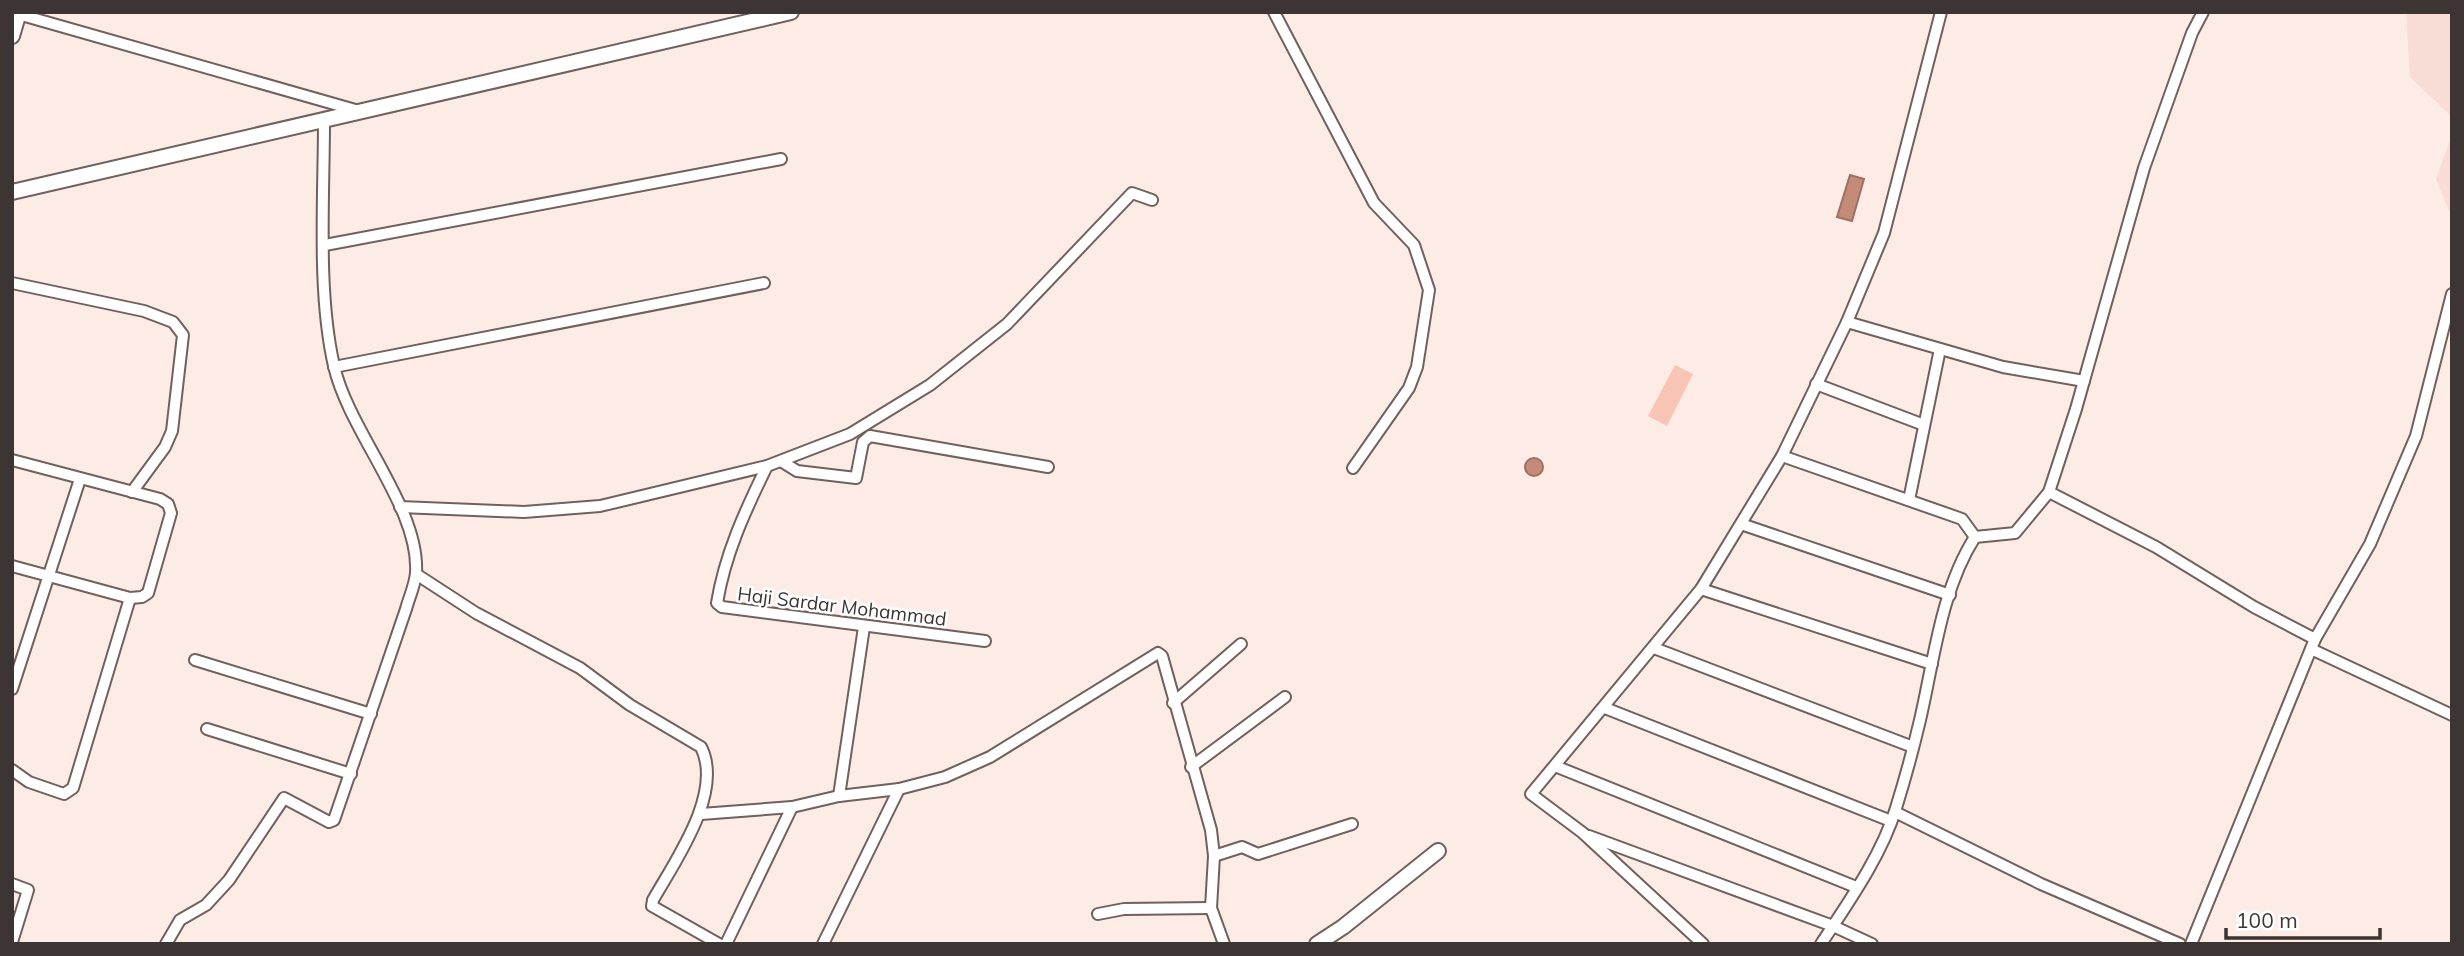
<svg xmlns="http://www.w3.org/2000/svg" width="2464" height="956" viewBox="0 0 2464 956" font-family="Mulish,sans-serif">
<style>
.built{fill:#f7ddd5}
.green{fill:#f8c4b4}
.water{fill:#c58b79;stroke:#9c7164;stroke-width:2}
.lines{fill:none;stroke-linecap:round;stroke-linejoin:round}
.street-casing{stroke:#70615c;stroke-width:14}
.secondary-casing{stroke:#70615c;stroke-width:18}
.street{stroke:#fff;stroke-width:10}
.secondary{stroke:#fff;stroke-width:14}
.labels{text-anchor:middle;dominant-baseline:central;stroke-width:5;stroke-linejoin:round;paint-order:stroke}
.street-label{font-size:19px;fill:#3c3533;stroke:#fff}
</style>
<rect width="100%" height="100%" fill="#fdebe6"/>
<g class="built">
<polygon points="2406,12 2452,12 2452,117 2410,77"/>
<polygon points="2452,135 2452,218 2436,179"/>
</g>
<polygon class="green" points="1675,365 1693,374 1667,426 1648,416"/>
<g class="water">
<polygon points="1850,175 1864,179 1852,221 1837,217"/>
<circle cx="1534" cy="467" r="9"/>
</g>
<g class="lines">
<g class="street-casing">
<g id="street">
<polyline points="1274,12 1374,203 1414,245 1429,290 1417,367 1409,388 1353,468"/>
<polyline points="18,14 359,111"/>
<polyline points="325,245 781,159"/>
<polyline points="12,283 144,311 173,322 183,335 172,431 165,447 132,492"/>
<polyline points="1847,322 2003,367 2084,381"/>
<polyline points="334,367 764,283"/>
<polyline points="1816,384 1924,425"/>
<polyline points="1782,456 1962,519 1975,537"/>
<polyline points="12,460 160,499 168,504 171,513 148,593 142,597 130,598 12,566"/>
<polyline points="781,461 797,471 856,478 863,442 870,436 1048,467"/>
<path d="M 767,466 C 745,511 725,554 717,603 L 722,607 L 985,641"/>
<polyline points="2049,492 2156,547 2254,607 2315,639"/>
<polyline points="1909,500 1940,349"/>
<polyline points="400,507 524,512 600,506 767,466 850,434 930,385 1007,324 1132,193 1152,200"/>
<polyline points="1741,524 1950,595"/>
<path d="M 416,574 L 476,613 L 580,668 L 630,705 L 701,747 C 724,793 675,861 653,900 L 652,906 L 719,944"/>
<polyline points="1701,589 1932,664"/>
<polyline points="1654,648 1913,747"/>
<polyline points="2311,649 2452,715"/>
<polyline points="195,660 371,714"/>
<polyline points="12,689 80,479"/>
<polyline points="1173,703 1241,644"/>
<polyline points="1605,708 1891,821"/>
<polyline points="207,729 351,774"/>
<polyline points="1555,766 1856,887"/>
<polyline points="1191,767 1285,697"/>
<polyline points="12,770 29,782 64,794 73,788 130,598"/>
<polyline points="839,796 864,627"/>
<polyline points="1895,812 2041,884 2180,944"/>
<polyline points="701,814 792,807 839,796 899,789 945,777 990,757 1158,653 1162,656 1211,830 1214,856 1211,908 1224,944"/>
<polyline points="1589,836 1833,926 1872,944"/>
<polyline points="1214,856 1242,847 1258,854 1352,824"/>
<polyline points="12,884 28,890 12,942"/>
<polyline points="1098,914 1124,909 1211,908"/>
<path d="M 166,944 L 180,920 L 206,905 L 229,880 L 284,798 L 329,822 L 334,820 L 406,609 C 409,598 415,585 416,573 C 420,508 349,432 334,366 C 317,292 324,198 324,121"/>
<polyline points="726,944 792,807"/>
<polyline points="823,944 899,789"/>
<polyline points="1703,944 1583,833 1531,794 1701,589 1782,456 1847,322 1884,233 1941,12"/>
<path d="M 1821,944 C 1848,903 1882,855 1896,808 C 1905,779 1913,750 1920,720 C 1934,660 1941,590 1975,537 L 2015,533 L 2049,492 L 2076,409 L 2144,168 L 2192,33 L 2203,12"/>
<polyline points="2191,944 2315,639 2370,544 2416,436 2452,294"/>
</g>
</g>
<g class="secondary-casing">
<g id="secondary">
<polyline points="12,36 19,12"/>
<polyline points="12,192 791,12"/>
<polyline points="1317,944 1343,927 1438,851"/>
</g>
</g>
<use href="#street" class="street"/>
<use href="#secondary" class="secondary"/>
</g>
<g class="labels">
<g class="street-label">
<text transform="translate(842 606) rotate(7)">Haji Sardar Mohammad</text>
</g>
</g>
<rect width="2464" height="956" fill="none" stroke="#3c3533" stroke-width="28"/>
<path d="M2226 928v10h154v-10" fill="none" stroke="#3c3533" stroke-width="3.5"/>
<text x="2236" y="928" font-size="21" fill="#3c3533" stroke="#ffffff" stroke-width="5" paint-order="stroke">100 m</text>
</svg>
